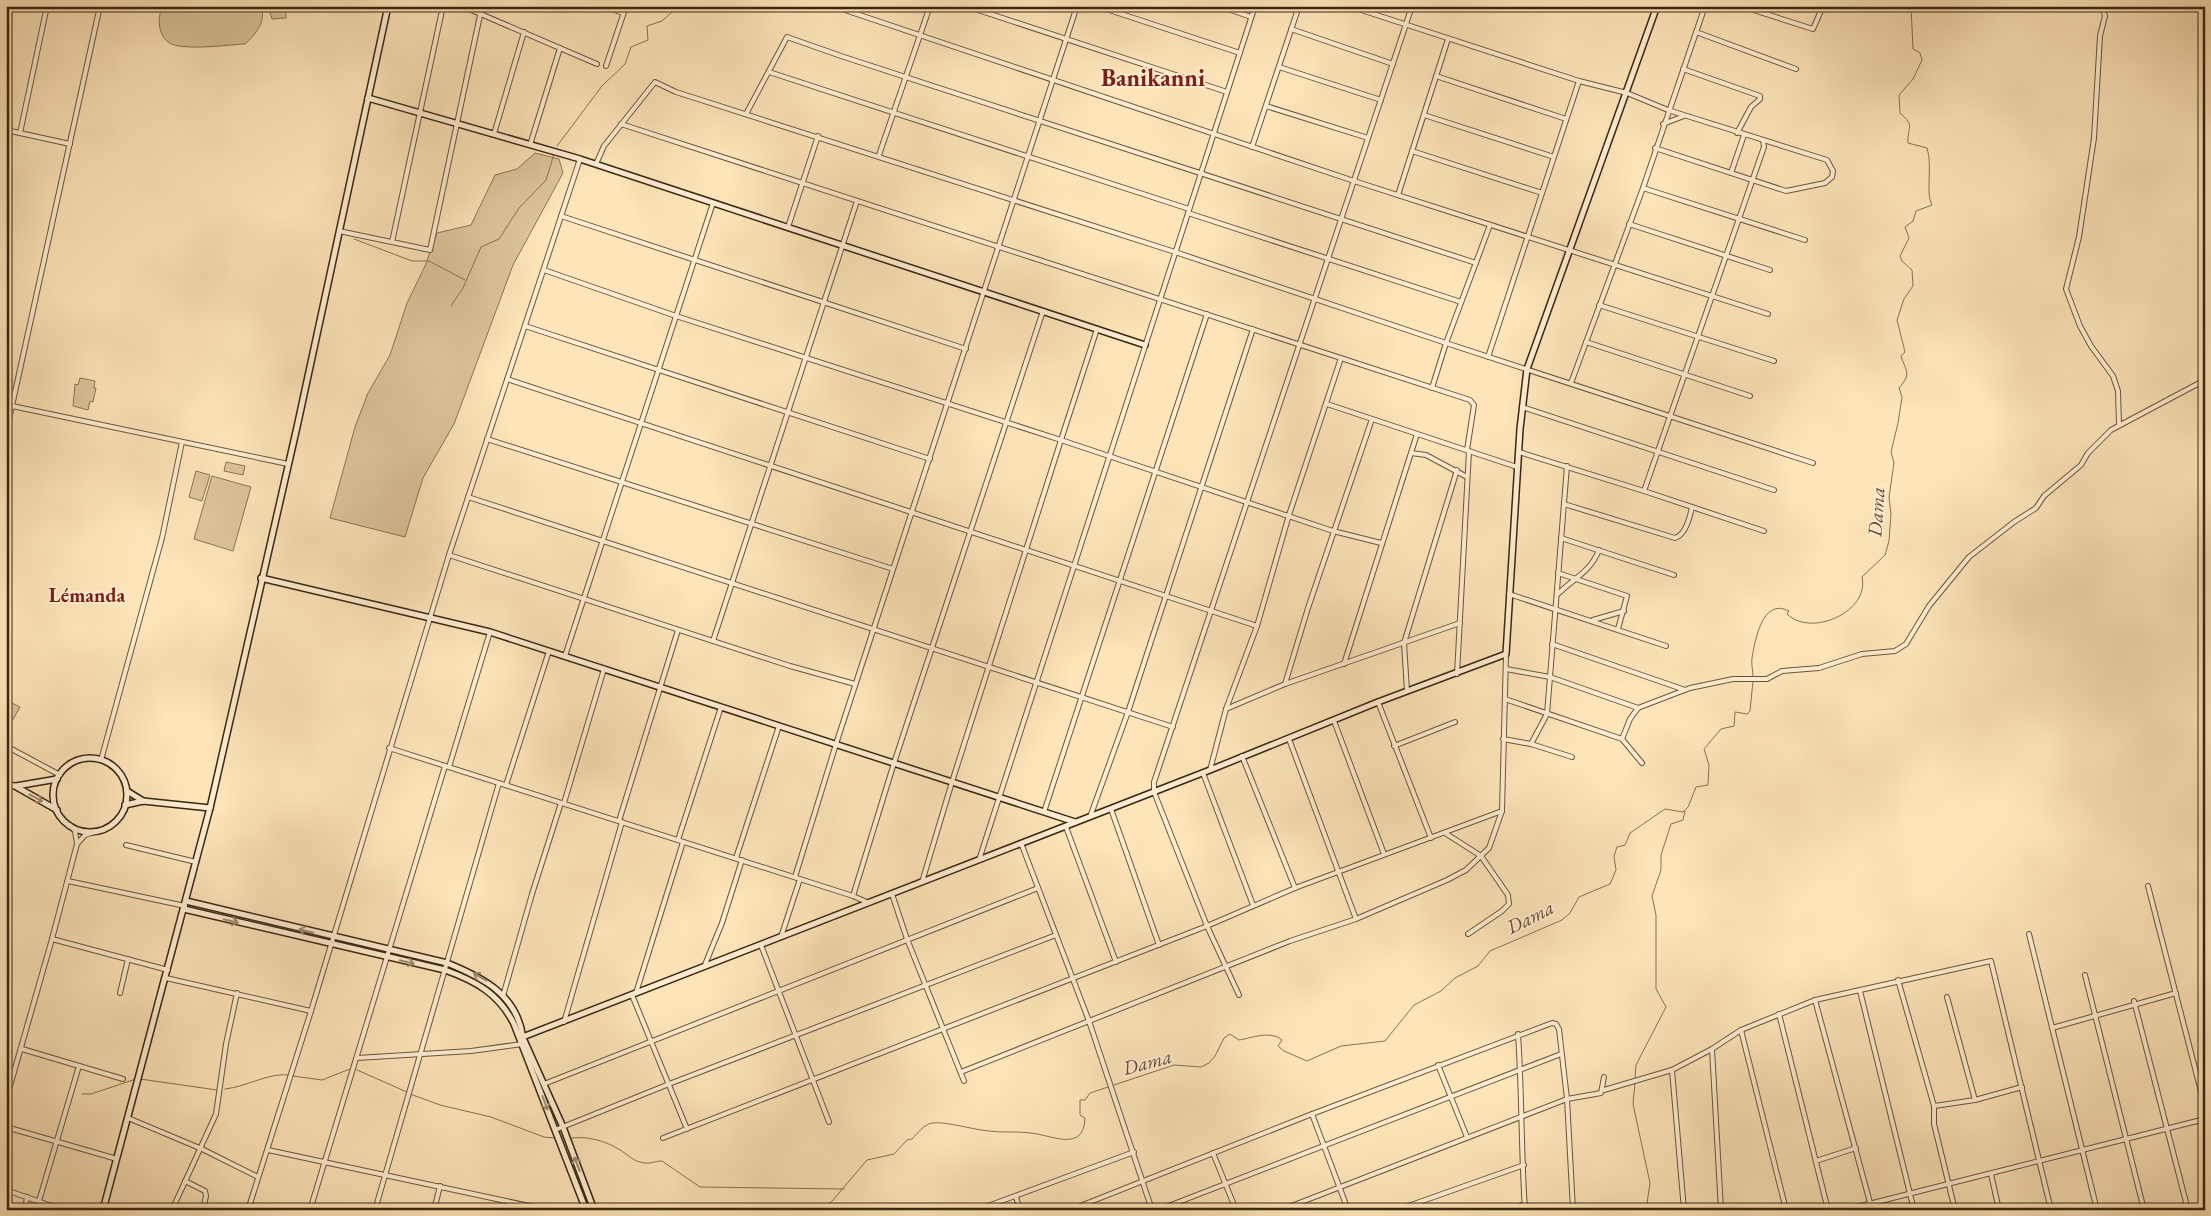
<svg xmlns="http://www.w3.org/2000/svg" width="2211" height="1216" viewBox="0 0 2211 1216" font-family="'EB Garamond',serif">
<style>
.green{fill:#dcc49c;stroke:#8b7556}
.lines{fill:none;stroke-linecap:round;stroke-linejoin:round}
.stream{stroke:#877153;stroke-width:1}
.street-casing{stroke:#6b563a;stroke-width:6}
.secondary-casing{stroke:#3a2610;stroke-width:8}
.street{stroke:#feedd2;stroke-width:4}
.secondary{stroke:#feedd2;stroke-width:5}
.oneway{stroke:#9c8a71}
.labels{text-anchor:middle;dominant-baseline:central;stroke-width:4;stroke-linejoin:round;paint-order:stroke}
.water-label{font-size:20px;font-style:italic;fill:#614c32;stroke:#feedd2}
.neighbourhood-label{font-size:20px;font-weight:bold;fill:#7a1f14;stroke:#feedd2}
.district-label{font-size:24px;font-weight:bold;fill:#7a1f14;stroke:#feedd2}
</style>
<rect width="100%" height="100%" fill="#fde4b9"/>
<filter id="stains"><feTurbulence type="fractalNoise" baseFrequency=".004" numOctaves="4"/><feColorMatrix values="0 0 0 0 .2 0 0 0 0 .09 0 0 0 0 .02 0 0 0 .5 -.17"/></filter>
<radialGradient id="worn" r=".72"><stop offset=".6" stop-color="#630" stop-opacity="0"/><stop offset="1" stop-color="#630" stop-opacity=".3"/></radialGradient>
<g class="green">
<path d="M 163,6 L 260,6 C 268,20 255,35 245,44 C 224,45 200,49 179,46 C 159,44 155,20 163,6 Z"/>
<polygon points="268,6 288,6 289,10 286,11 286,18 272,19"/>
<polygon points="535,153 559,159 563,173 513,265 454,424 423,478 405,537 330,518 355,427 368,393 390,355 407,303 425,266 437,233 471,225 495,175 517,169"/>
<polygon points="80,378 95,381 94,388 96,388 93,402 90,401 88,410 73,406 75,384 78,385"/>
<polygon points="226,462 245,466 243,475 224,471"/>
<polygon points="196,471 210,475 202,501 189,497"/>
<polygon points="212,476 251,487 233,551 194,539"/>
<polygon points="6,700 20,707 6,732"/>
</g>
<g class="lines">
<g class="stream">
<polyline points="557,146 602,86 625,64 631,47 648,40 647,26 662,21 679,6"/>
<polyline points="354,239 412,261 429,261 465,280"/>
<polyline points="451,306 463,288 481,247 499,239 519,208 546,180 554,154"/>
<path d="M 1753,677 C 1753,671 1751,663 1752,658 C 1755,641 1762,597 1789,611 L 1787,614 C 1812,638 1870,611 1862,577 L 1885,555 L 1889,541 L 1891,514 L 1889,497 L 1894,463 L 1891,452 L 1898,423 L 1902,397 L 1899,388 C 1912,373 1906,372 1901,356 L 1905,352 L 1897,320 L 1904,299 L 1913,286 L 1912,270 L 1902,261 L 1900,256 L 1909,238 L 1905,227 L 1913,221 L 1916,211 L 1932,205 C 1925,192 1933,167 1927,148 L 1908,143 C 1907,126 1916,127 1900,113 L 1899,95 L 1913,79 L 1922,60 L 1920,53 L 1913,49 L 1911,6"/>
<polyline points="357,1070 407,1092"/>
<polyline points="293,1076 322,1080 350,1069"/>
<polyline points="140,1079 217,1090"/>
<polyline points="1635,1079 1636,1065 1666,1007 1656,989 1656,915 1652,896 1661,870 1661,855 1671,824 1683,820 1685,811"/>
<polyline points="1635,1083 1633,1104 1650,1183 1646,1210"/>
<path d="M 225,1089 C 246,1087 270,1072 289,1075"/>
<polyline points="82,1094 91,1094 136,1079"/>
<polyline points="410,1094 440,1105 491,1117 544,1137 554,1138"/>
<path d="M 572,1138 C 588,1136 606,1141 620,1150 C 627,1154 632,1160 640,1162 C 649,1165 654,1161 662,1161 L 700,1187 L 844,1189"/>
<path d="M 823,1210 L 833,1200 L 867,1160 L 894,1154 L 907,1140 L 912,1139 C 918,1133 923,1125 932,1123 C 946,1121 974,1130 989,1131 C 1003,1133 1017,1131 1031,1133 C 1051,1135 1084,1153 1085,1118 L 1080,1115 L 1080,1100 L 1085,1100 L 1090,1093 L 1174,1065 L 1201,1067 L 1209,1063 L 1215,1056 L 1224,1038 L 1230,1034 L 1239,1040 C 1252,1038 1270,1030 1282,1040 L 1278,1046 L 1284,1051 L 1307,1061 L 1341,1046 L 1385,1041 L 1414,1005 L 1441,991 L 1455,978 L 1478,966 L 1490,951 L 1562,920 L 1570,913 L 1579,897 L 1610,884 L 1616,870 L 1614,856 L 1617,847 L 1625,845 L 1630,833 L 1665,809 L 1683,812 L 1688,807 L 1696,787 L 1708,785 L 1709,765 L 1704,749 L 1721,729 L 1734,726 L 1735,712 L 1747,714 L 1750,711 L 1753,681"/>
</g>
<g class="street-casing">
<g id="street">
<polyline points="462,6 597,64"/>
<polyline points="604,6 623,13"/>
<polyline points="833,6 1354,181 1768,314"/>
<polyline points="966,6 1227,92"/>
<polyline points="1097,6 1240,53"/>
<polyline points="1220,6 1251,17"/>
<polyline points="1349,6 1579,81 1627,93 1668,110 1827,160 1833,171 1832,177 1825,183 1786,191 1655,148"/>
<polyline points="1741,6 1813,29 1823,6"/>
<polyline points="2102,6 2105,16 2100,36 2094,138 2079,237 2066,289 2080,326 2091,346 2113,376 2118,391 2119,424"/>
<polyline points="2202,6 2205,7"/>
<polyline points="1291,29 1393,64"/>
<polyline points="1696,32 1796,69"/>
<polyline points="606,66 626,6"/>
<polyline points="1279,67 1381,100"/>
<polyline points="1683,69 1760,96 1760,99 1751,107 1737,133"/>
<polyline points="769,72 1189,209"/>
<polyline points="1436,76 1566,119"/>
<polyline points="1266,106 1368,138"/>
<polyline points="746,114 787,37 844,57 1476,263"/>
<polyline points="1424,115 1554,157"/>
<polyline points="621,124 1470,400 1474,405 1467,450"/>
<polyline points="1663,124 1684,116"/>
<polyline points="6,130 70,144"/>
<polyline points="20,133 47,6"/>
<polyline points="494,134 524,32"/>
<polyline points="530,145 560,48"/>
<polyline points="1252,147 1299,6"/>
<polyline points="1412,151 1542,193"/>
<polyline points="879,155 930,6"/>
<polyline points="596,164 604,146 655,82 676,92 1175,252 1446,343 1813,463"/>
<polyline points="1731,173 1744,135"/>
<polyline points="1643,188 1805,240"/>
<polyline points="1398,195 1448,39"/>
<polyline points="1188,213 1461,302"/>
<polyline points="561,216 966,349"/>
<polyline points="1629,224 1770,270"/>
<polyline points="788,227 818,136"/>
<polyline points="339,231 430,250 482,6"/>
<polyline points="392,242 443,6"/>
<polyline points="544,270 676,316 1061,440 952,782 922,882"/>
<polyline points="1599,305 1774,361"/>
<polyline points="525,326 930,459"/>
<polyline points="1097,329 1061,440 1333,531 1381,543"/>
<polyline points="1586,342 1750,396"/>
<polyline points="1488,357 1579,81"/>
<polyline points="507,379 1257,626"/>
<polyline points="1571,383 1643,188 1705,6"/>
<polyline points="1432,388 1446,343 1490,225"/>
<polyline points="1327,404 1517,467"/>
<polyline points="12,406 288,464"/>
<polyline points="1522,407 1774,490"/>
<polyline points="6,433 100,6"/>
<polyline points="487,439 893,569"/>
<polyline points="1519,452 1644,491 1764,531"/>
<polyline points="1411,453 1426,455 1467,477"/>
<polyline points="1644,491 1764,147 1763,140"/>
<polyline points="468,497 1173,727"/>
<path d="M 1564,504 L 1675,538 C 1685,535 1690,517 1692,507"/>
<polyline points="1561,538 1674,575"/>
<polyline points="449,555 790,666 855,684"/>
<polyline points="1558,573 1627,596 1618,629"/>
<polyline points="1509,594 1666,646"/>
<path d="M 1557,595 C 1572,579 1590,573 1599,550"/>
<polyline points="1593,620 1624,611"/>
<polyline points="713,641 857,201"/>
<polyline points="1552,644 1685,690"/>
<polyline points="565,656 713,203"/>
<polyline points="1344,664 1417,434"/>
<polyline points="1506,669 1550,677 1638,708"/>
<polyline points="1457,674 1469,451"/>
<polyline points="1285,684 1308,608 1372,419"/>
<polyline points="1407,691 1404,643 1457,470"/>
<polyline points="1505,699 1622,739 1642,763"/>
<polyline points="1378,702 1431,838"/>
<polyline points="1226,709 1285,684 1460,623"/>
<polyline points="1334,721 1384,854"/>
<polyline points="1289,739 1356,919"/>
<polyline points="1503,739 1531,744 1572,757"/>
<polyline points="1622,739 1630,719 1638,708 1690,688 1733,679 1767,679 1782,671 1819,668 1862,654 1895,651 1906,644 1929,606 1969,557 2014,522 2036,508 2044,496 2081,465 2088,453 2111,430 2205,380"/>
<polyline points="1531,744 1547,714 1567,466"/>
<polyline points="6,746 60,775"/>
<polyline points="1394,746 1455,722"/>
<polyline points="389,748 853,896 869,903"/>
<polyline points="1242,756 1295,888"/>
<polyline points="101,760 162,538 182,442"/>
<polyline points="449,767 490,632"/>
<polyline points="1210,770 1226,709 1257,626 1289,515 1341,358"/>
<polyline points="1203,773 1253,905"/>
<polyline points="506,785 549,651"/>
<polyline points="564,803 604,669"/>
<polyline points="1111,809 1159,945"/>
<polyline points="1044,812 1207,314"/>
<polyline points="1090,817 1128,712 1253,329"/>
<polyline points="619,821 678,630"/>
<polyline points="1066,827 1116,962"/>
<polyline points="1445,833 1481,856 1508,895 1509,904 1502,911 1468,934"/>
<polyline points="678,840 721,707"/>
<polyline points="1021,843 1089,1021 1152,1210"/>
<polyline points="77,844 85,835 95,832"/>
<polyline points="126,845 196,862"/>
<polyline points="736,858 779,726"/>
<polyline points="979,860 1255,6"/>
<polyline points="795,877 836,744 1077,6"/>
<polyline points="68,881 185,906"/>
<polyline points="2148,886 2205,1107"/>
<polyline points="892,894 907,939 964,1081"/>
<polyline points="853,896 894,763 1043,311"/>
<polyline points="2029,934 2097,1210"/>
<polyline points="781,937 800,879"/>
<polyline points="52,939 168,970"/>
<polyline points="761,945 829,1122"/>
<polyline points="704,967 722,923 742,860"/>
<polyline points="2085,975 2144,1210"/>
<polyline points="166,978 311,1011"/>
<polyline points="1898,980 1934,1106 1934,1124 1955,1210"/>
<polyline points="1860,991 1914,1210"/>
<polyline points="120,993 128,959"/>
<polyline points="636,993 683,842"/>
<polyline points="632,995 687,1129"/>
<polyline points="1239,995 1207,926 1154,792 1154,782 1412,6"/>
<polyline points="503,996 532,894 561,803"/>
<polyline points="1947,997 1975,1100"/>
<polyline points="1815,1000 1872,1210"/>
<polyline points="2134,1001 2188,1210"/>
<polyline points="1779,1014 1828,1210"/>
<polyline points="564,1022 622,822"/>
<polyline points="2052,1028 2176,993"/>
<polyline points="1741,1030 1786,1210"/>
<path d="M 1518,1034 C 1522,1092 1521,1151 1525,1210"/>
<polyline points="22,1049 123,1079"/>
<polyline points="1712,1049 1721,1210"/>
<polyline points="357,1058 471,1051 522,1044"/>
<polyline points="1438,1065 1467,1137"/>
<polyline points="1672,1070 1684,1210"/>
<polyline points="961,1072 1290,941 1356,919 1447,880 1466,870 1489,848 1502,811 1506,654"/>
<polyline points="544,1084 1038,888"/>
<polyline points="1604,1090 1672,1070 1712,1049 1741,1030 1815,1000 1991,961 2051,1210"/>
<polyline points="6,1100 52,939 77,844 75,831 70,825"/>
<polyline points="1934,1106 1975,1100 2022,1087"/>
<polyline points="1312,1114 1348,1210"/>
<polyline points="128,1118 202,1149 258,1177"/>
<polyline points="6,1127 117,1159"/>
<polyline points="555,1130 669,1084 1056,935"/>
<polyline points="663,1138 1207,926 1295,888 1502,811"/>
<polyline points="268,1150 548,1210"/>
<polyline points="1213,1153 1236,1210"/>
<polyline points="1816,1161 1856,1148"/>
<polyline points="1991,1174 1999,1210"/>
<polyline points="185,1181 205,1191 206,1196 203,1210"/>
<polyline points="6,1190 63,1210"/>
<polyline points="1016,1197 1020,1210"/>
<polyline points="39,1201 79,1066"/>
<polyline points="25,1210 27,1197"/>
<polyline points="172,1210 216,1114 226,1044 237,993"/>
<polyline points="248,1210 311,1011 449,555 580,159"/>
<polyline points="310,1210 445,766"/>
<polyline points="375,1210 499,783"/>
<polyline points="434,1210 440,1186"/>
<polyline points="977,1210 1134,1152"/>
<polyline points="1070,1210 1312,1114 1552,1023 1556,1024 1559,1029 1567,1099 1573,1210"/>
<polyline points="1158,1210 1561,1054"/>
<polyline points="1281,1210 1567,1099 1601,1093 1604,1077"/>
<polyline points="1397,1210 1524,1165"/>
<polyline points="1510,1210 1525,1204"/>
<polyline points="1845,1210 2205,1119"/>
</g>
</g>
<g class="secondary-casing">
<g id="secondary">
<polyline points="368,98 580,159 1145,345"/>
<polyline points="261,578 490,632 1075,822"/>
<circle cx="90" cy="795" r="37"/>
<polyline points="6,785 15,786 57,810"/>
<polyline points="16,786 57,779"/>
<polyline points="127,791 143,801"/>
<polyline points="125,805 143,801 210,808"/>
<path d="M 186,901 L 447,963 C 484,978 517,995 523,1038 L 563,1127 L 594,1210"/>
<path d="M 184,909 L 445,970 C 476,981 499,994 514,1024 L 586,1210"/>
<polyline points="520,1038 1210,770 1378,702 1506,654 1520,429 1527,369 1657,6"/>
<polyline points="103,1210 210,808 297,427 388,6"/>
</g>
</g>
<use href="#street" class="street"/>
<use href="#secondary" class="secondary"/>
</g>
<defs><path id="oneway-shaft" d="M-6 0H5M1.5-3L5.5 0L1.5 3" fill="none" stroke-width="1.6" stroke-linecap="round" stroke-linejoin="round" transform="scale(1.25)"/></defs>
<g class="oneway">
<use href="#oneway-shaft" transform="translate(36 798) rotate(29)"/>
<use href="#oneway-shaft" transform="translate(231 921) rotate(13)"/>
<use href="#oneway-shaft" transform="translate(306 931) rotate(-166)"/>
<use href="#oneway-shaft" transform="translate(407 962) rotate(13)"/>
<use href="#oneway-shaft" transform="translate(480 977) rotate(-150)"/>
<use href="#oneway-shaft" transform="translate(545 1103) rotate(69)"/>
<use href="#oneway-shaft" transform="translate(577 1164) rotate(-111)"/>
</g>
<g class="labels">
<g class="water-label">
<text transform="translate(1876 512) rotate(-86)">Dama</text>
<text transform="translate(1530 917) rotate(-27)">Dama</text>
<text transform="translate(1147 1062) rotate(-15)">Dama</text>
</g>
<g class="neighbourhood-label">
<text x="87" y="595">Lémanda</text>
</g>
<g class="district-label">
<text x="1153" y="77">Banikanni</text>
</g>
</g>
<rect width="2211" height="1216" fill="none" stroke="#fde4b9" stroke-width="25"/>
<rect x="8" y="8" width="2196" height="1201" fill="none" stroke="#3a2610" stroke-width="2.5"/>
<rect x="12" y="12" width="2186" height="1191" fill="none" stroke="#3a2610"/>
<rect width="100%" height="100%" filter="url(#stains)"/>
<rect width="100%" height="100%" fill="url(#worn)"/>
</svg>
